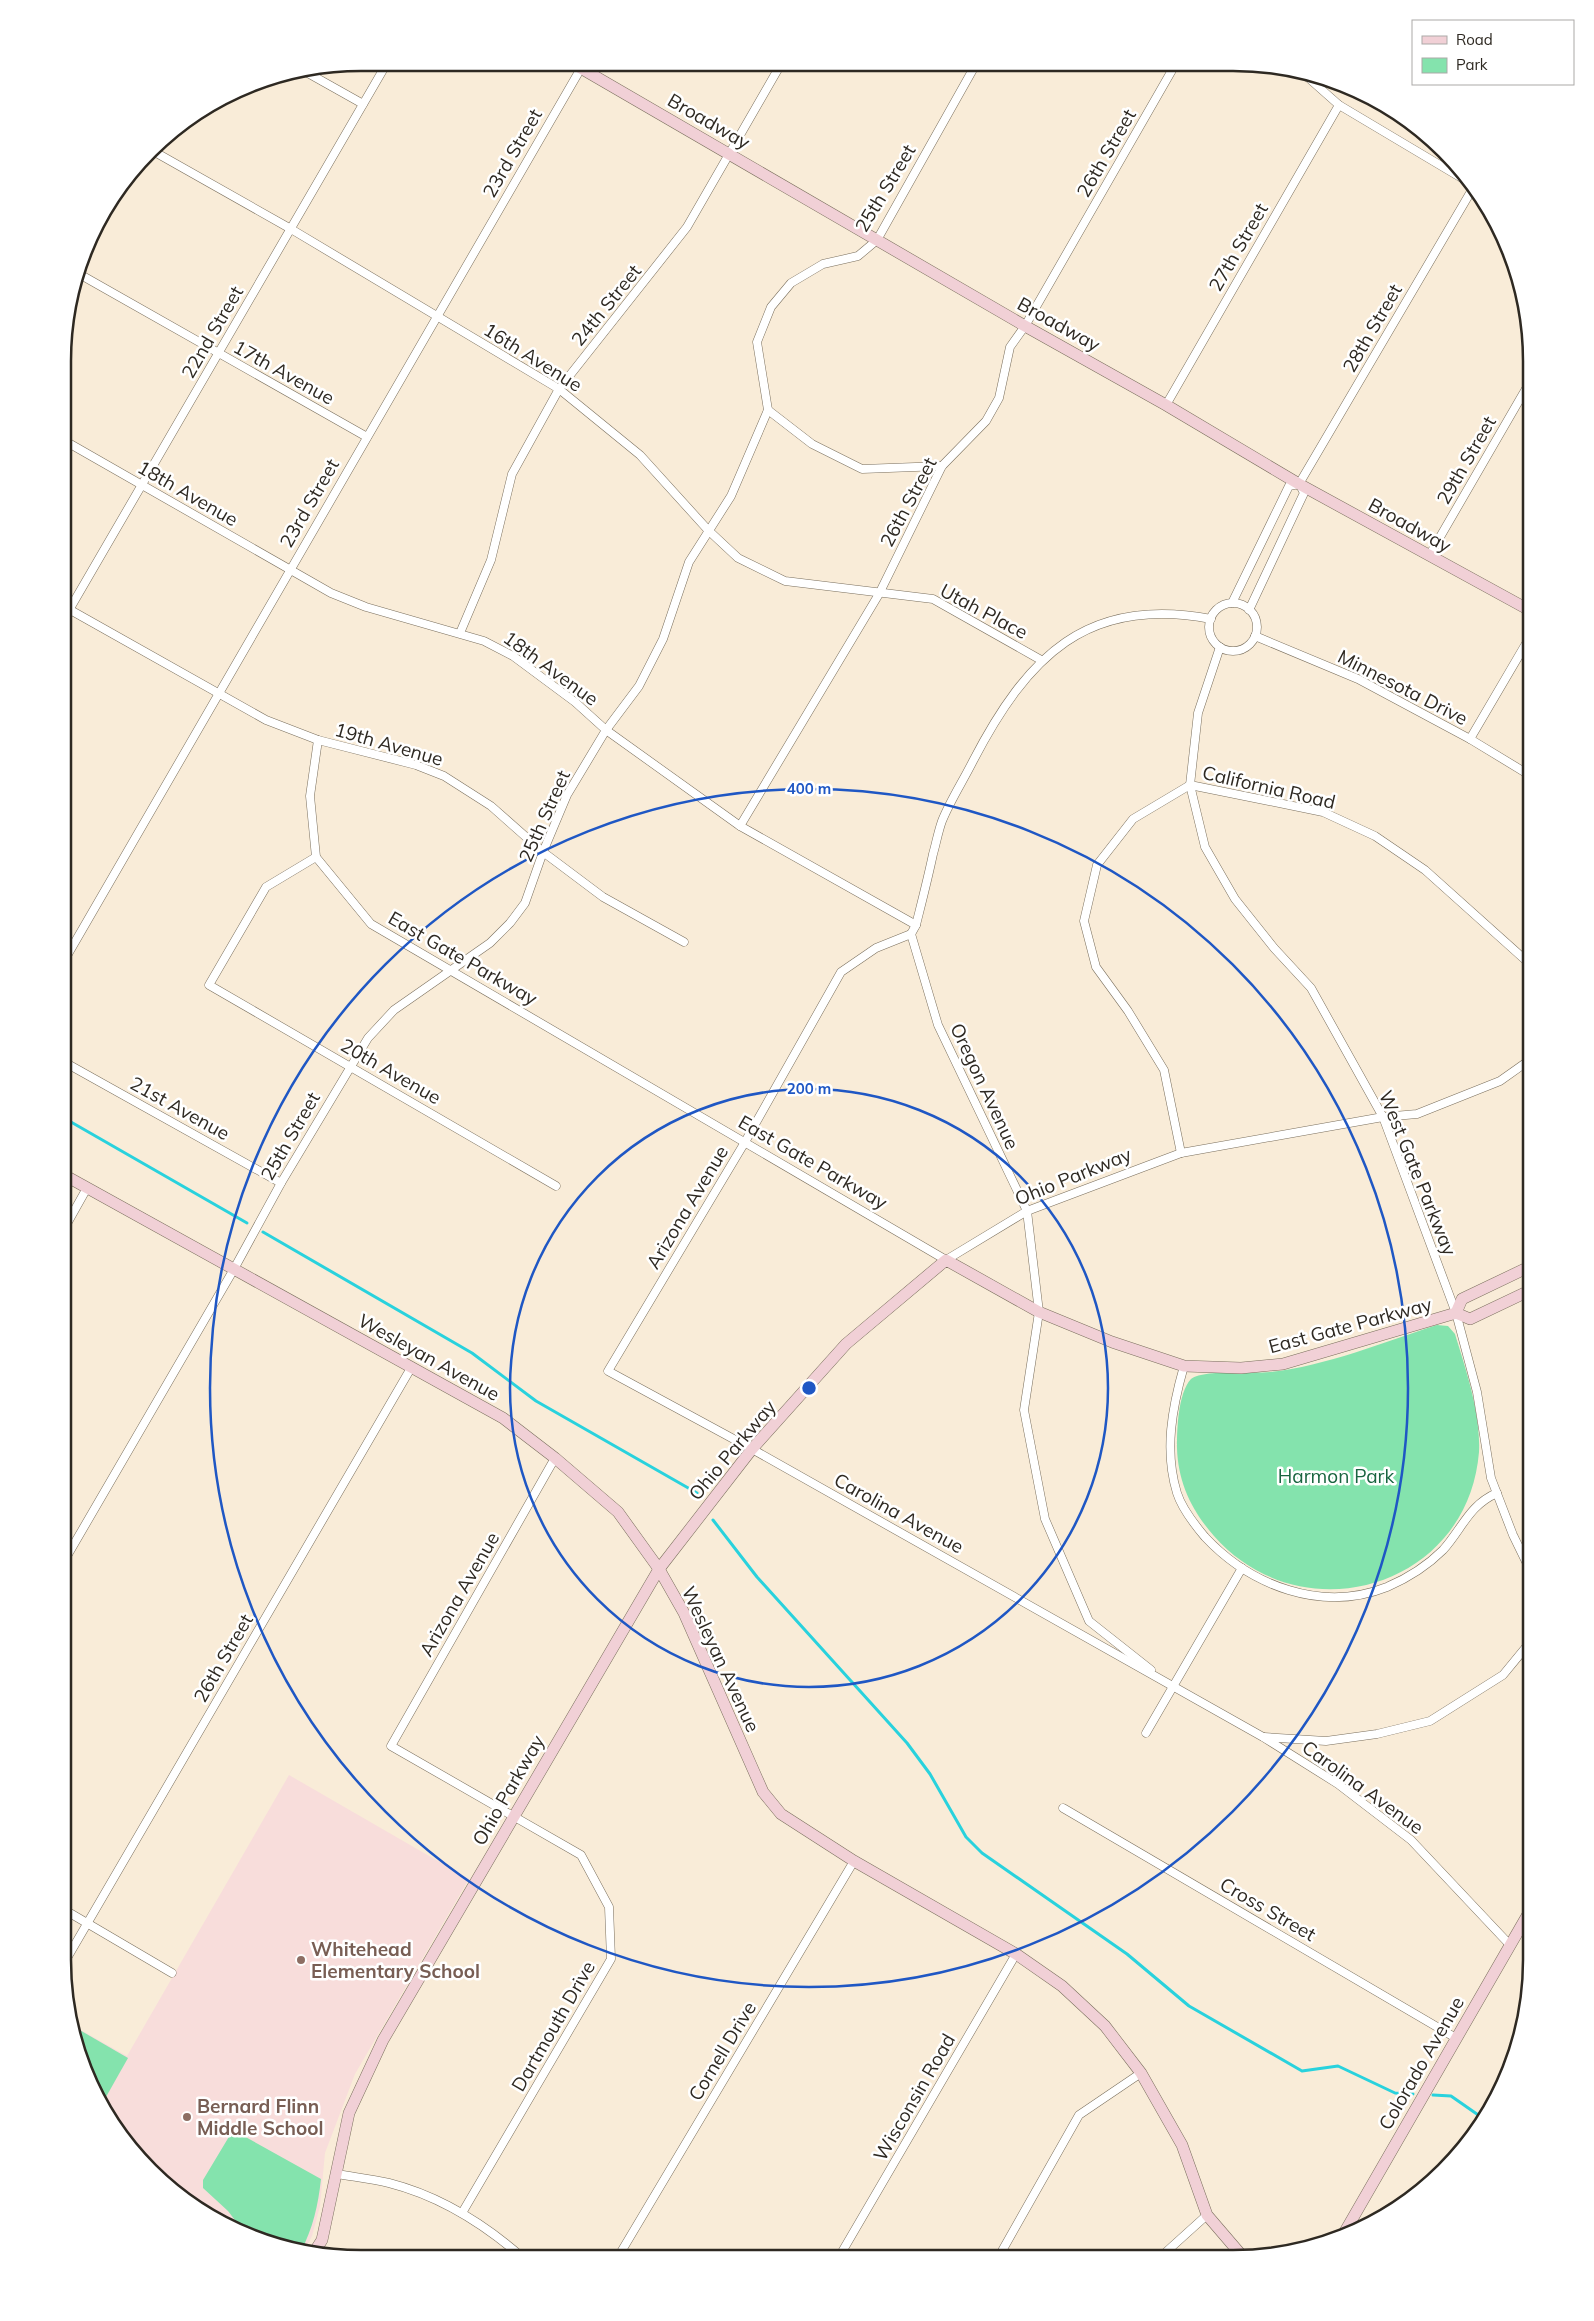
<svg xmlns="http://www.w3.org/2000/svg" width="1594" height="2321" viewBox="0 0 1594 2321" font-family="Mulish,sans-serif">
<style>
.education{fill:#f8dddb}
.green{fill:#84e3ad}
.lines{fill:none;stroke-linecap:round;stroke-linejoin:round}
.stream{stroke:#29d2dd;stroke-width:3}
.street-casing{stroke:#7a6f5d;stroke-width:9}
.secondary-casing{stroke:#7a6f5d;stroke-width:12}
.street{stroke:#fff;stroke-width:8}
.secondary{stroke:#f1d0d6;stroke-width:11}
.ring{fill:none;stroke:#1f57c4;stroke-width:2.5}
.education-dot{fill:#8d6e63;stroke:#fff;stroke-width:2}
.labels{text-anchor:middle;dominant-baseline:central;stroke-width:5;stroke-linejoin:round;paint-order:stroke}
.street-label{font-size:19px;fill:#2e2922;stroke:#fff}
.park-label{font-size:19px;fill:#196540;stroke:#fff}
.education-label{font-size:19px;font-weight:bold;fill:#785e54;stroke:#fff;text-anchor:start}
.rim{fill:none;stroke:#2e2922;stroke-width:2.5}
.centre{fill:#1f57c4;stroke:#fff;stroke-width:2.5}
.ring-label{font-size:15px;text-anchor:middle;font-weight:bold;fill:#1f57c4;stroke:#fff;stroke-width:5;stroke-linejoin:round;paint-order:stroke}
</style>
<rect width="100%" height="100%" fill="#f9ecd8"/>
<polygon class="education" points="289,1775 469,1879 355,2074 325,2153 320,2206 312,2236 304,2252 265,2243 195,2208 137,2156 93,2091 70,2024 127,2056"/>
<g class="green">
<path d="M 1437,1325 L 1448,1326 L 1455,1334 C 1466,1370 1481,1414 1479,1452 C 1468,1588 1302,1636 1214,1536 C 1192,1511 1178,1483 1177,1448 C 1177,1429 1178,1393 1191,1379 C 1204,1369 1251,1374 1270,1372 C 1327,1366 1383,1342 1437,1325 Z"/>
<polygon points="71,2025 128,2058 102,2104 93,2091"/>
<path d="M 233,2130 L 321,2179 C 318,2206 313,2228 301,2251 L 265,2243 L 244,2232 L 228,2211 L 203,2188 L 203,2180 Z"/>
</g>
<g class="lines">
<g class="stream">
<polyline points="64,1118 247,1223"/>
<polyline points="263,1232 472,1353 536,1401 697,1493"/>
<polyline points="713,1520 757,1577 907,1743 930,1774 966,1837 982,1853 1127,1954 1189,2006 1302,2071 1338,2066 1395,2093 1413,2094"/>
<polyline points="1433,2095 1451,2096 1484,2119"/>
</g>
<g class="street-casing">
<g id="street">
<polyline points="306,72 363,104"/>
<polyline points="1304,74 1339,105 1470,183"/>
<polyline points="153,151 291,229 559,389 640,455 708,530 738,558 785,581 933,599 1041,660"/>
<polyline points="81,275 367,437"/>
<polyline points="1166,405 1339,105"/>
<polyline points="768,410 812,444 862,469 942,466"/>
<polyline points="65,441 331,593 366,607 484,641 513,656 575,702 606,730 740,826 916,925"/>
<polyline points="1299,484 1473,188"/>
<polyline points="1429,556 1531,380"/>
<polyline points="1232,603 1289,486 1299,484"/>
<circle cx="1233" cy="627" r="24"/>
<polyline points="65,607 266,720 318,740 416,765 444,776 491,806 543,852 603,897 684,942"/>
<polyline points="1249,610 1304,493 1300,485"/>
<polyline points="65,617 387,63"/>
<polyline points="460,633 491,560 512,474 559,389 687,227 781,64"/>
<polyline points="1255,636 1358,679 1470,739 1531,776"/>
<polyline points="1220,647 1198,713 1190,785 1205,847 1235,899 1274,948 1311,988 1383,1117 1456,1313 1477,1392 1491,1478 1513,1535 1531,1572"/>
<polyline points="1470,739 1531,635"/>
<polyline points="318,740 310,796 316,857 371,924 946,1260 1027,1211 1181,1153 1383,1117 1417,1114 1500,1081 1531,1059"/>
<polyline points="740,826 879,594 942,466 986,421 999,398 1010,347 1025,326 1175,65"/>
<polyline points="316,857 266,887 209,985 556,1186"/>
<polyline points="911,934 876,948 841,972 745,1142 608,1371 752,1449 1263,1737 1338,1784 1411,1840 1510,1945"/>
<polyline points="64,961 584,63"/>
<polyline points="64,1062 281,1183"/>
<polyline points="1181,1153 1164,1070 1128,1011 1096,967 1084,921 1097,865 1133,819 1190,785 1323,812 1375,836 1425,870 1531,965"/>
<polyline points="64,1229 87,1188"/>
<path d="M 1184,1366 C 1172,1408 1164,1451 1177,1493 C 1182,1509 1194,1524 1205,1537 C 1251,1586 1322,1613 1387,1587 C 1408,1578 1427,1566 1443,1550 C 1462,1529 1469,1505 1497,1493"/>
<polyline points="63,1563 234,1269 281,1183 368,1038 394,1010 490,943 510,923 525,903 543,852 567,795 606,730 639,686 663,639 689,562 731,496 768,410 757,342 771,307 791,283 823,264 858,256 877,240 976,64"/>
<path d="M 1151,1670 L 1089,1621 L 1045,1519 L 1024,1410 L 1039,1312 L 1027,1211 L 938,1025 L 911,934 L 916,925 C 922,901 928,878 933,854 C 936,844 938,832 942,821 C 950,801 963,781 973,761 C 1027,657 1087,595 1211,619"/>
<polyline points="1146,1733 1242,1568"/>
<polyline points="1264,1737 1326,1741 1377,1734 1430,1721 1503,1675 1531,1641"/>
<polyline points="1063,1808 1456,2038"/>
<polyline points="63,1909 172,1973"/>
<polyline points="63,1965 411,1368"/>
<path d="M 337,2174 C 354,2177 372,2179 389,2183 C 440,2196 483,2223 522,2257"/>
<polyline points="462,2213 611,1959 609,1907 581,1855 391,1746 555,1458"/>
<polyline points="618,2257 854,1861"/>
<polyline points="839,2257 1016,1954"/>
<polyline points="998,2258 1079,2115 1141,2073"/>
<polyline points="1163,2258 1166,2252 1207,2215"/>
</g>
</g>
<g class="secondary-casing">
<g id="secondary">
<polyline points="572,63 1025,326 1166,405 1299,484 1531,611"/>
<polyline points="64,1175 503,1418 555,1458 618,1512 659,1569 684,1613 763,1792 781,1814 854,1861 1016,1954 1062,1986 1105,2026 1141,2073 1182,2145 1207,2215 1243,2257"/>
<polyline points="1456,1313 1462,1299 1531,1266"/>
<polyline points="1343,2235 1531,1909"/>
<polyline points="313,2254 322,2240 349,2113 383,2040 659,1569 752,1449 846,1344 946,1260 1039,1312 1112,1342 1184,1366 1241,1368 1283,1364 1456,1313 1470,1319 1531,1290"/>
</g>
</g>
<use href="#street" class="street"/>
<use href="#secondary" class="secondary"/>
</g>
<g class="ring">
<circle cx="809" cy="1388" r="299"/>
<circle cx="809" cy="1388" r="599"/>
</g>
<g class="education-dot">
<circle cx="301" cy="1960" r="5"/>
<circle cx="187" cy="2117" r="5"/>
</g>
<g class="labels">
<g class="street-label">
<text transform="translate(709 121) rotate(30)">Broadway</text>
<text transform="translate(512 153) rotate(-60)">23rd Street</text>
<text transform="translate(1106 153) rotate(-60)">26th Street</text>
<text transform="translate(885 188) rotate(-59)">25th Street</text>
<text transform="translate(1238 247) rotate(-60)">27th Street</text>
<text transform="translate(606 305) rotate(-51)">24th Street</text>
<text transform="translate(1059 324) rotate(29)">Broadway</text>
<text transform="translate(1372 328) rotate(-60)">28th Street</text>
<text transform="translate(212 332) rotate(-60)">22nd Street</text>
<text transform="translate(533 357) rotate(32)">16th Avenue</text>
<text transform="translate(284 372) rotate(29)">17th Avenue</text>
<text transform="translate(1466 460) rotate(-60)">29th Street</text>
<text transform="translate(188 493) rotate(30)">18th Avenue</text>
<text transform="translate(908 502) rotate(-62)">26th Street</text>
<text transform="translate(309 503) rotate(-60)">23rd Street</text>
<text transform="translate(1410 525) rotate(29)">Broadway</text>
<text transform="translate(984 611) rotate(28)">Utah Place</text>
<text transform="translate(551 668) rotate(36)">18th Avenue</text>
<text transform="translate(1403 687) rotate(27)">Minnesota Drive</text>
<text transform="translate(389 744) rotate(16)">19th Avenue</text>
<text transform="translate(1269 787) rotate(13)">California Road</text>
<text transform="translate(544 816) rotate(-66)">25th Street</text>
<text transform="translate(463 958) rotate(30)">East Gate Parkway</text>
<text transform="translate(391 1071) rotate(30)">20th Avenue</text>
<text transform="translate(985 1086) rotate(65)">Oregon Avenue</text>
<text transform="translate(180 1108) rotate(29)">21st Avenue</text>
<text transform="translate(290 1136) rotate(-60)">25th Street</text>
<text transform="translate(813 1162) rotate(30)">East Gate Parkway</text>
<text transform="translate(1418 1173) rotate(68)">West Gate Parkway</text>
<text transform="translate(1073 1176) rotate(-22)">Ohio Parkway</text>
<text transform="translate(687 1207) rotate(-59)">Arizona Avenue</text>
<text transform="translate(1350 1325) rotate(-15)">East Gate Parkway</text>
<text transform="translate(429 1357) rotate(29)">Wesleyan Avenue</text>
<text transform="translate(732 1450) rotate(-50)">Ohio Parkway</text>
<text transform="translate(899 1513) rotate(29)">Carolina Avenue</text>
<text transform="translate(459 1594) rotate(-60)">Arizona Avenue</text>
<text transform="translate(223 1658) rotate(-60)">26th Street</text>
<text transform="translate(721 1659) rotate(65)">Wesleyan Avenue</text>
<text transform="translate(1363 1787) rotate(36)">Carolina Avenue</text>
<text transform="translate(508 1790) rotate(-60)">Ohio Parkway</text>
<text transform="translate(1268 1909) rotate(30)">Cross Street</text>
<text transform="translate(553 2026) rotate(-60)">Dartmouth Drive</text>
<text transform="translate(722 2051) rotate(-59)">Cornell Drive</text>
<text transform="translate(1421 2063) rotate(-60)">Colorado Avenue</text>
<text transform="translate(914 2097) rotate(-60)">Wisconsin Road</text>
</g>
<g class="park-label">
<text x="1336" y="1476">Harmon Park</text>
</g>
<g class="education-label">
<text x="311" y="1949">Whitehead<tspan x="311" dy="22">Elementary School</tspan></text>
<text x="197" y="2106">Bernard Flinn<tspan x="197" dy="22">Middle School</tspan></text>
</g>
</g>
<path d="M0 0H1594V2321H0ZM361 71H1233A290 290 0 0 1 1523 361V1960A290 290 0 0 1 1233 2250H361A290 290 0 0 1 71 1960V361A290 290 0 0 1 361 71Z" fill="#fff" fill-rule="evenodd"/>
<path class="rim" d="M361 71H1233A290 290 0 0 1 1523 361V1960A290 290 0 0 1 1233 2250H361A290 290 0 0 1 71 1960V361A290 290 0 0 1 361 71Z"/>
<circle cx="809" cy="1388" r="8" class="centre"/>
<g class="ring-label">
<text x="809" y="794">400 m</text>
<text x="809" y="1094">200 m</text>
</g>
<rect x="1412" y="20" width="162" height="65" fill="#ffffff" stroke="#aba9a7"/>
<rect x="1422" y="36" width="25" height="8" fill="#f1d0d6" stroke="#aba9a7"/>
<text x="1456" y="45" font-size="15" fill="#2e2922">Road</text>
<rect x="1422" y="58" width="25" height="15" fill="#84e3ad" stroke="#aba9a7"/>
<text x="1456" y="70" font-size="15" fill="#2e2922">Park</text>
</svg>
